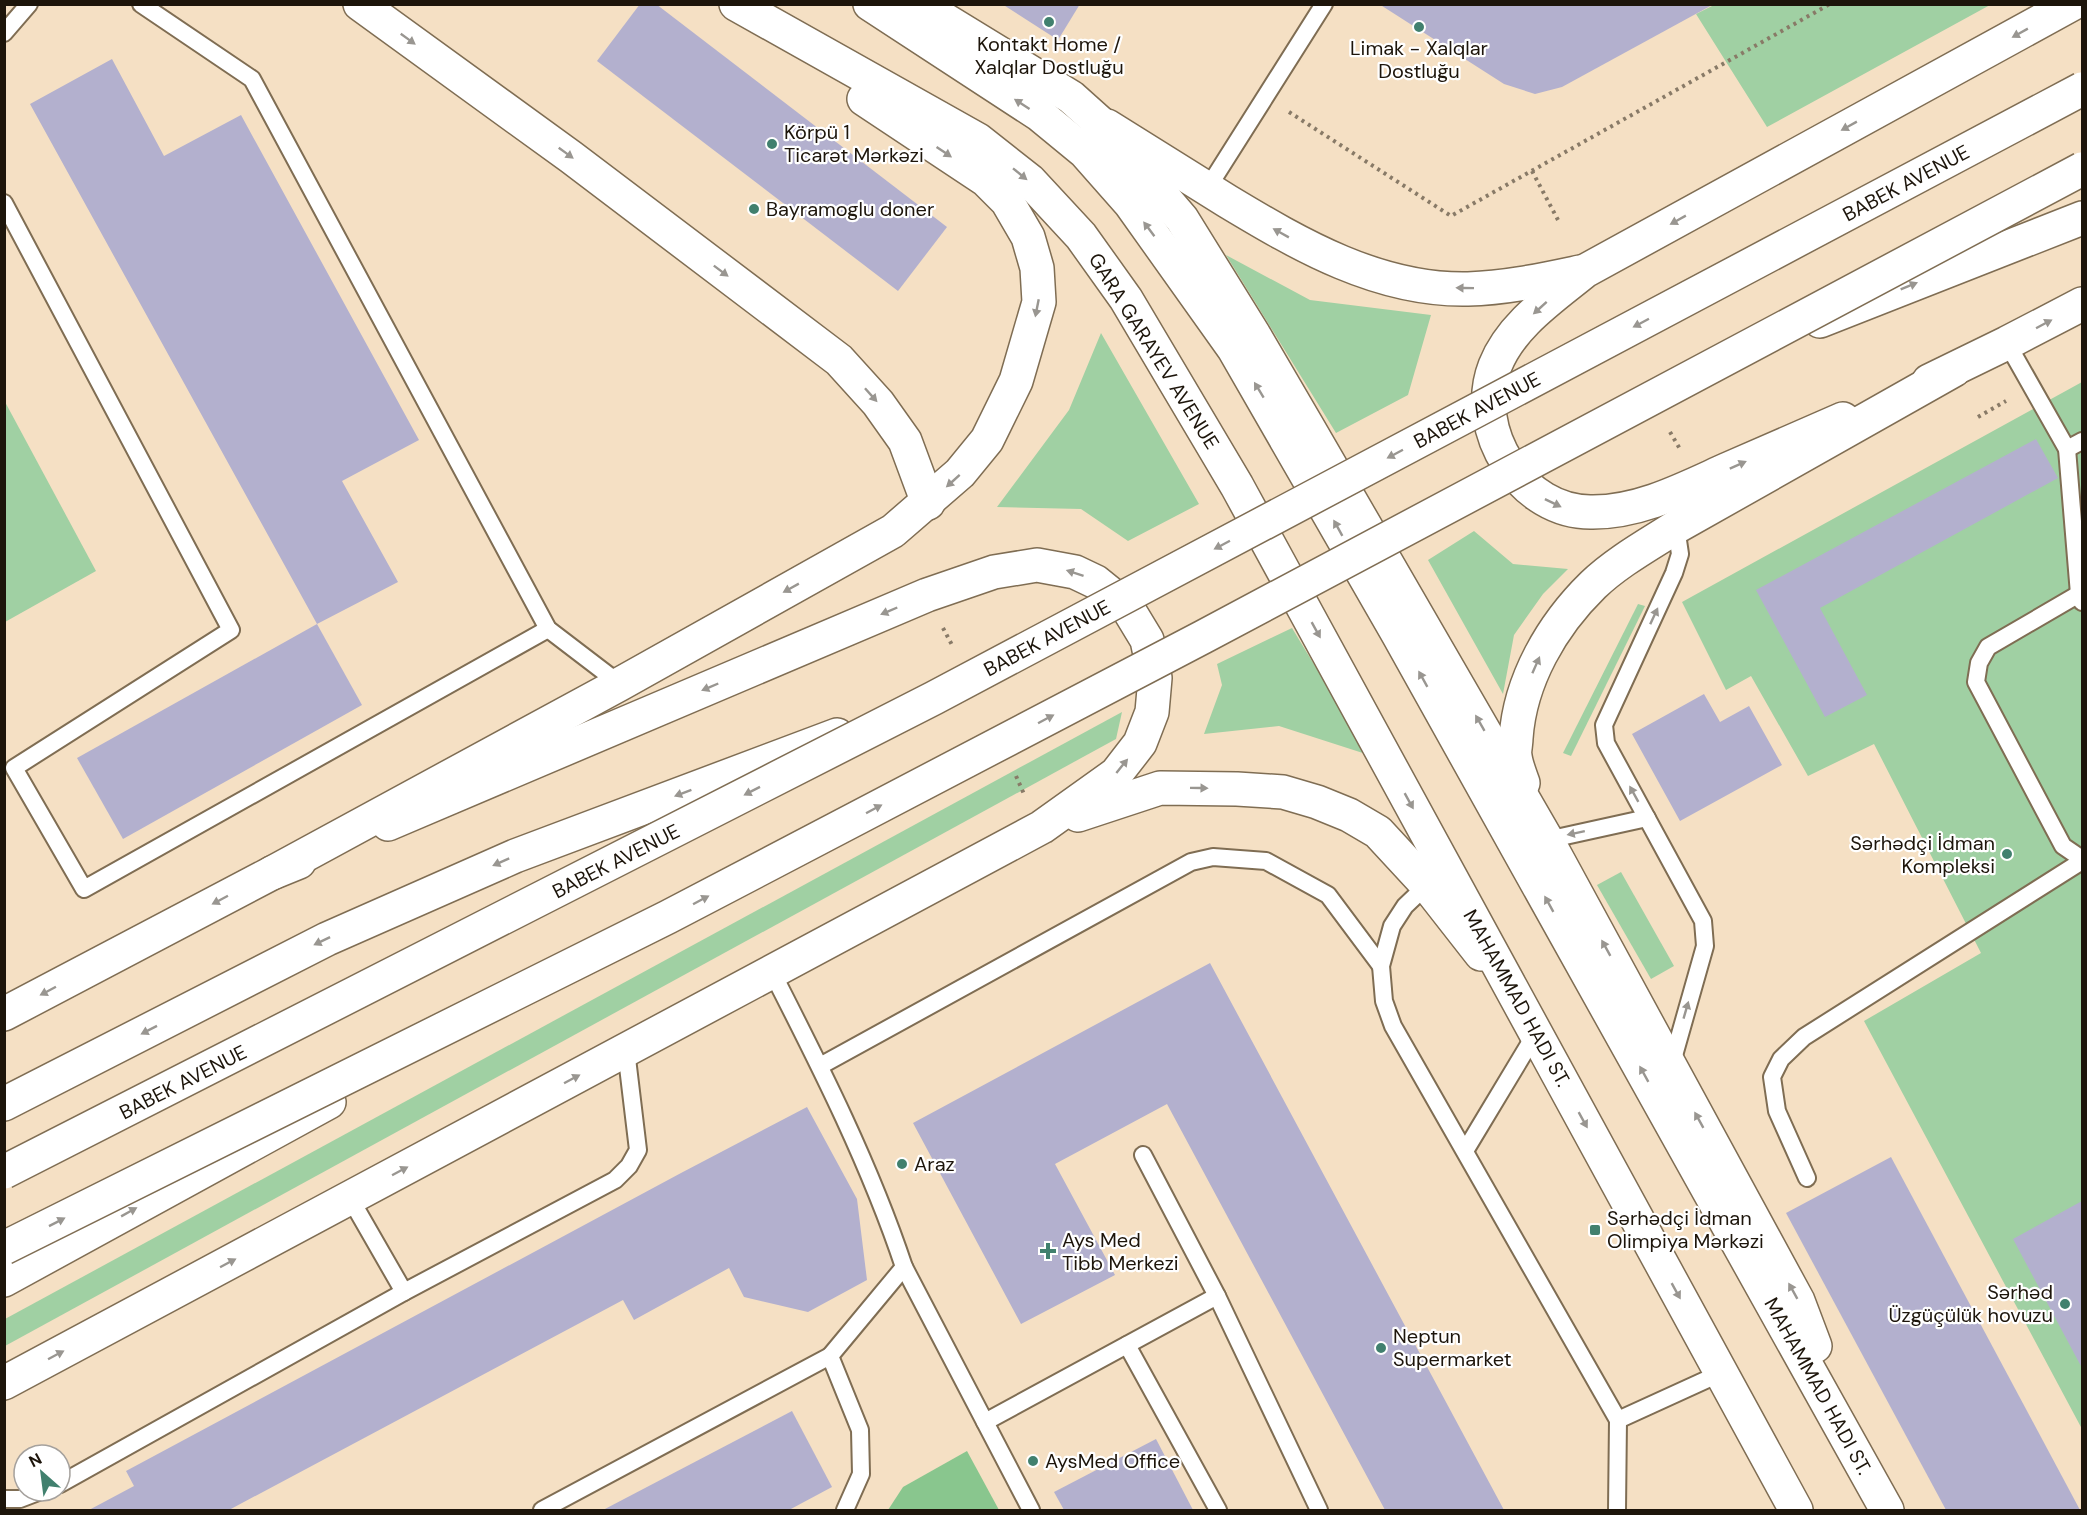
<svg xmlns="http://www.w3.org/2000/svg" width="2087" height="1515" viewBox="0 0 2087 1515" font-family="'DM Sans',sans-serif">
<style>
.green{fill:#a0d0a3}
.forest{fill:#89c68e}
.building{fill:#b3b0ce}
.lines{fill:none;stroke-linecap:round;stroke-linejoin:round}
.service-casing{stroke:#7f6d53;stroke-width:20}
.minor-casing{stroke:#7f6d53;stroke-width:36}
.secondary-casing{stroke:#7f6d53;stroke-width:36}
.primary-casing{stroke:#7f6d53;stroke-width:36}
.path{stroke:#887a67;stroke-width:4;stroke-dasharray:3 4.5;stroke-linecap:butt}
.service{stroke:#fff;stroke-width:16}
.minor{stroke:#fff;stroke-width:33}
.secondary{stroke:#fff;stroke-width:33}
.primary{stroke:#fff;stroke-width:33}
.primary-bridge-casing{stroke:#7f6d53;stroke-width:36;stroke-linecap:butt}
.primary-bridge{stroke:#fff;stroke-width:33}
.oneway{fill:#999691}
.poi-dot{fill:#41806e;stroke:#fff;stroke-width:2}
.labels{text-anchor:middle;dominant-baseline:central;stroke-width:4.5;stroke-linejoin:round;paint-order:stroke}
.poi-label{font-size:20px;fill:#1d150b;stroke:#fff;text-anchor:start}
.street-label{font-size:20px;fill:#1d150b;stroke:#fff}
</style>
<rect width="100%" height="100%" fill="#f5e0c4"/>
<g class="green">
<polygon points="1714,5 1714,4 1990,5 1767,127 1696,14"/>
<polygon points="1226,255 1310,300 1431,315 1408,395 1336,433"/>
<polygon points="1101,333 1199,504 1128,541 1081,509 997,507 1069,410"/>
<polygon points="2082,382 2082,1429 1864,1021 1981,953 1874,744 1808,776 1751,676 1726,690 1682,602"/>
<polygon points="4,400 96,571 5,622 4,622"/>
<polygon points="1474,531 1513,564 1568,569 1543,594 1514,635 1503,694 1428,560"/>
<polygon points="1638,604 1645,606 1571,756 1563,753"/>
<polygon points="1292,628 1369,755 1279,726 1204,734 1222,685 1217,664"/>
<polygon points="1122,712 1116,739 5,1346 5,1319"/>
<polygon points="1621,872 1674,966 1651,979 1597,885"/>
</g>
<polygon class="forest" points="967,1451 999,1510 888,1510 903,1487"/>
<g class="building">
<polygon points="640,4 656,4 947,227 898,291 597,61"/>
<polygon points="1002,4 1080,4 1058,40"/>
<polygon points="1379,4 1714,4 1562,87 1535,94 1504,84"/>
<polygon points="112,59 164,156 241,115 419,440 342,481 398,582 317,624 30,104"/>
<polygon points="2036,439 2058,478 1820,608 1867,695 1825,717 1756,590"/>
<polygon points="317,624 362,705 123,839 77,758"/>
<polygon points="1704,694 1720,722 1749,706 1782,765 1680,821 1632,734"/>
<polygon points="1210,963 1504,1510 1385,1510 1167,1104 1055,1164 1115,1275 1021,1324 913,1123"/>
<polygon points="807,1107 857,1199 867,1280 808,1312 744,1297 729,1268 634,1320 623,1300 229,1510 89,1510 134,1486 126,1471 681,1173"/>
<polygon points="1891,1157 2080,1510 1946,1510 1786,1213"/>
<polygon points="2082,1201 2082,1368 2013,1239"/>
<polygon points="792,1411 832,1487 789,1510 603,1510"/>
<polygon points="1156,1439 1193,1510 1064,1510 1054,1492"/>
</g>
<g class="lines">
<g class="service-casing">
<g id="service">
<polyline points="141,4 252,79 548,629 620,684"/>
<polyline points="4,33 29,4"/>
<polyline points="1207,189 1324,4"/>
<polyline points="4,203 231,630 14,768 84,889 548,629"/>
<polyline points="2007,343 2067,449 2079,594 2082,602"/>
<polyline points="2067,449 2082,441"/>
<polyline points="2079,594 1988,647 1979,663 1976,682 2063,846 2082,859"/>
<polyline points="1547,840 1647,818"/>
<polyline points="1427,885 1405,906 1392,926 1381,966 1384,1001 1393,1026 1618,1420 1617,1510"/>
<path d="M 772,972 C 821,1068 870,1165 904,1267 L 830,1356 L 860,1430 L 861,1474 L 845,1510"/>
<polyline points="820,1066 1191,862 1213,857 1266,861 1328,895 1381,966"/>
<polyline points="1671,1066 1705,946 1703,921 1606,743 1604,725 1674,573 1680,554 1676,527"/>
<polyline points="1465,1151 1536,1033"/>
<polyline points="1143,1155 1217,1296 1319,1510"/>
<polyline points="1807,1178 1777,1111 1772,1077 1781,1059 1804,1037 2082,861"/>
<polyline points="350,1198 404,1292"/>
<polyline points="904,1267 1031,1510"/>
<polyline points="1127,1345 1218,1510"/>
<polyline points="1618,1420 1721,1373"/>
<polyline points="985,1422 1217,1296"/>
<polyline points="60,1484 404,1292 615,1180 629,1166 638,1150 626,1050"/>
<polyline points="4,1499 20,1499 41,1491"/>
<polyline points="542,1510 830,1356"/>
</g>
</g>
<g class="minor-casing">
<polyline id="minor" points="360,4 571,157 839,360 878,403 905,441 928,503"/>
</g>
<g class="secondary-casing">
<g id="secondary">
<path d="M 1107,126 C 1147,151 1187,176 1227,201 C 1300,245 1379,291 1468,289 C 1506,288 1542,280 1580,272"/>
<polyline points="1820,321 2082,218"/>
<polyline points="1929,381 2007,343 2082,304"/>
<path d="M 1843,419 C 1804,436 1765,453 1726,470 C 1684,489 1640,512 1593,512 C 1522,514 1470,430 1495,366 C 1511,325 1552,298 1585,271 L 2072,4"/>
<polyline points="1078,815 1160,788 1237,789 1283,792 1317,802 1349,815 1378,832 1427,885 1481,954"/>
<polyline points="4,1014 272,873 299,862"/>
<polyline points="4,1280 329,1102"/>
<polyline points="4,1383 1042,827 1116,774 1140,743 1152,712 1155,678 1147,640 1127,607 1096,582 1075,572 1037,565 994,572 927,595 388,824"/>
</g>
</g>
<g class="primary-casing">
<g id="primary">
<polyline points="736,4 978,140 1030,181 1081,236 1126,299 1237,486 1796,1510"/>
<polyline points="870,4 1040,115 1085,152 1130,203 1234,349 1398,634 1887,1510"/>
<polyline points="919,4 1071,97 1100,123 1182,219 1254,335 1309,429 1547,840 1798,1301 1815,1346"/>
<path d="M 1523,783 C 1520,774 1516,765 1515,756 C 1514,751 1516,744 1516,738 C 1520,680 1552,625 1593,585 C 1617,562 1648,545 1676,527 L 1954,370"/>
<polyline points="272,873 620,684 893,531 960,473 987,440 1016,381 1039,302 1037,268 1028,237 1007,201 986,180 864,99"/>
<polyline points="4,1104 327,939 515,856 837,735"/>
</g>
</g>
<g class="path">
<polyline points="1289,112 1451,216 1830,4"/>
<polyline points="1532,171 1558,220"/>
<polyline points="1978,417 2006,401"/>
<polyline points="1670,432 1680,449"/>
<polyline points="943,628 952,645"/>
<polyline points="1016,776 1024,794"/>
</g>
<use href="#service" class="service"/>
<use href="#minor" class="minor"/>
<use href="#secondary" class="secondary"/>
<use href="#primary" class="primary"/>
<g class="primary-bridge-casing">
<g id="primary-bridge">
<polyline points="4,1172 934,698 2082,89"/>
<polyline points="4,1248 668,917 1203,637 2082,169"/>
</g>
</g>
<use href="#primary-bridge" class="primary-bridge"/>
</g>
<defs><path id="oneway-solid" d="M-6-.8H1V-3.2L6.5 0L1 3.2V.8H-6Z" transform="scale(1.5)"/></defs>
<g class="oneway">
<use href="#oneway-solid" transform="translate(2020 33) rotate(151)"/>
<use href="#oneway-solid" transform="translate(408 39) rotate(36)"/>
<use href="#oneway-solid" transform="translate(1022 104) rotate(-147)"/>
<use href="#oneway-solid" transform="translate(1849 126) rotate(151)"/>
<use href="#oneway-solid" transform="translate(944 152) rotate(34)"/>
<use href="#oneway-solid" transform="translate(566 153) rotate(36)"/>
<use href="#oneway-solid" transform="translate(1020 174) rotate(39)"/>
<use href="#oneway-solid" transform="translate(1678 220) rotate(151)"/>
<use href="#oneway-solid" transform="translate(1149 229) rotate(-127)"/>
<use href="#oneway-solid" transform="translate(1281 233) rotate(-151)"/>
<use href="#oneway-solid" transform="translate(721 271) rotate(37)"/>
<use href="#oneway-solid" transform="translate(1909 286) rotate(-22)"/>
<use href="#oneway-solid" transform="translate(1465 288) rotate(-179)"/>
<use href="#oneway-solid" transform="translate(1037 308) rotate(101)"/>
<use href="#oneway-solid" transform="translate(1540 308) rotate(138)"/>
<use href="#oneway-solid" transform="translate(1641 323) rotate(152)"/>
<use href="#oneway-solid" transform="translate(2044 324) rotate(-28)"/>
<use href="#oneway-solid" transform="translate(1259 390) rotate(-121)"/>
<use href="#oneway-solid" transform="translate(871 395) rotate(48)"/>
<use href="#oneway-solid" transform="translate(1395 454) rotate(152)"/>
<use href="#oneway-solid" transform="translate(1738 465) rotate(-24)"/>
<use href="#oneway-solid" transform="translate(953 481) rotate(138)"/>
<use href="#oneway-solid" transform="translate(1553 503) rotate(26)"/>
<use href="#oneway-solid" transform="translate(1338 528) rotate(-119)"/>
<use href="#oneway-solid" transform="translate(1222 545) rotate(152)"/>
<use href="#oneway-solid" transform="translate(1075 573) rotate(-162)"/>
<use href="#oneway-solid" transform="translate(791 588) rotate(151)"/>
<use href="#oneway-solid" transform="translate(889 611) rotate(157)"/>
<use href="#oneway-solid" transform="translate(1654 616) rotate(-65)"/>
<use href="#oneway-solid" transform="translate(1316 630) rotate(61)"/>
<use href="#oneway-solid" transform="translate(1536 665) rotate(-66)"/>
<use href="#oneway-solid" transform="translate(1423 679) rotate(-119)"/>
<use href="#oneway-solid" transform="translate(710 687) rotate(157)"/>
<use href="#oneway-solid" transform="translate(1046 719) rotate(-28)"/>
<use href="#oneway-solid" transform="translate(1480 723) rotate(-120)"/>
<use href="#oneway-solid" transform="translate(1122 766) rotate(-51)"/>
<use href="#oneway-solid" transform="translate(1199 788) rotate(1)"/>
<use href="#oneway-solid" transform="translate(752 791) rotate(153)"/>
<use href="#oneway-solid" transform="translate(683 793) rotate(159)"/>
<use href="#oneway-solid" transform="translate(1634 794) rotate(-119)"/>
<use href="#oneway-solid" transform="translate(1409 801) rotate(61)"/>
<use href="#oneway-solid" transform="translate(874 809) rotate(-28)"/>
<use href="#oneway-solid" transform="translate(1576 833) rotate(168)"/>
<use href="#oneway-solid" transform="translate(501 862) rotate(156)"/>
<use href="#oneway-solid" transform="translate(220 900) rotate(152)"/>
<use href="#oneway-solid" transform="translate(701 900) rotate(-28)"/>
<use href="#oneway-solid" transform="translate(1549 904) rotate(-119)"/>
<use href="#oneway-solid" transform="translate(322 941) rotate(154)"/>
<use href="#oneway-solid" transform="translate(1606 948) rotate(-119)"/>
<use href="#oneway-solid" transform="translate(48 991) rotate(152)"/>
<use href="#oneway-solid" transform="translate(1686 1010) rotate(-74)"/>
<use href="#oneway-solid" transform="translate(149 1030) rotate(153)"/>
<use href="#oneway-solid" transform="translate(1644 1074) rotate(-119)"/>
<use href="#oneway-solid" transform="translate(572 1079) rotate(-28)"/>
<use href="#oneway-solid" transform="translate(1583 1120) rotate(61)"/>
<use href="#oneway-solid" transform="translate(1699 1120) rotate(-119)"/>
<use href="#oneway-solid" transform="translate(400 1171) rotate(-28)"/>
<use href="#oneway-solid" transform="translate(129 1212) rotate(-29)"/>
<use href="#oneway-solid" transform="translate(57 1222) rotate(-27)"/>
<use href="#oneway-solid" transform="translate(228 1263) rotate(-28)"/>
<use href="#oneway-solid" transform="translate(1676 1291) rotate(61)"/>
<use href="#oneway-solid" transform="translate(1793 1291) rotate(-119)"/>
<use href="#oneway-solid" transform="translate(56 1355) rotate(-28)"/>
</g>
<g class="poi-dot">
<circle cx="1049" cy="22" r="6"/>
<circle cx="1419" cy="27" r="6"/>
<circle cx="772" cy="144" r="6"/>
<circle cx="754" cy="209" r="6"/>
<circle cx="2007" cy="854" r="6"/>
<circle cx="902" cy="1164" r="6"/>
<rect x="1589" y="1224" width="12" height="12" rx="3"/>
<path d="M1045 1242h6v6h6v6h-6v6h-6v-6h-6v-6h6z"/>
<circle cx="2065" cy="1304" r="6"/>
<circle cx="1381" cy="1348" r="6"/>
<circle cx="1033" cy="1461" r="6"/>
</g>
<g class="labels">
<g class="poi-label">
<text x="1049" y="44" text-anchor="middle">Kontakt Home /<tspan x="1049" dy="23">Xalqlar Dostluğu</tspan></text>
<text x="1419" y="48" text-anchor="middle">Limak - Xalqlar<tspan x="1419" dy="23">Dostluğu</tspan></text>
<text x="784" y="132">Körpü 1<tspan x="784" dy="23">Ticarət Mərkəzi</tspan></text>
<text x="766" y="209">Bayramoglu doner</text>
<text x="1995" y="843" text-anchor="end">Sərhədçi İdman<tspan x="1995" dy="23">Kompleksi</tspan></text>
<text x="914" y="1164">Araz</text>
<text x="1607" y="1218">Sərhədçi İdman<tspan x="1607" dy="23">Olimpiya Mərkəzi</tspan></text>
<text x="1062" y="1240">Ays Med<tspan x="1062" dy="23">Tibb Merkezi</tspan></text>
<text x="2053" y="1292" text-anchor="end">Sərhəd<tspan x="2053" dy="23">Üzgüçülük hovuzu</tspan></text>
<text x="1393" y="1336">Neptun<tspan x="1393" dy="23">Supermarket</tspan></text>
<text x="1045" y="1461">AysMed Office</text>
</g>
<g class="street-label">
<text transform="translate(1906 183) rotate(-28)">BABEK AVENUE</text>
<text transform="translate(1154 351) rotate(58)">GARA GARAYEV AVENUE</text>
<text transform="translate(1477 410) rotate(-28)">BABEK AVENUE</text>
<text transform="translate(1047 638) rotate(-28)">BABEK AVENUE</text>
<text transform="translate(616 861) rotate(-27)">BABEK AVENUE</text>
<text transform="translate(1517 998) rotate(61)">MAHAMMAD HADI ST.</text>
<text transform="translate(183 1082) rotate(-27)">BABEK AVENUE</text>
<text transform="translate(1818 1386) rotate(61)">MAHAMMAD HADI ST.</text>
</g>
</g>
<rect width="2087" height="1515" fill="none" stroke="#1d150b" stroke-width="12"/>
<g transform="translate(42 1473) rotate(332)"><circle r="28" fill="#ffffff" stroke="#a5a19d" stroke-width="1.5"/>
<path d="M0-4.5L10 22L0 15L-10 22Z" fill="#41806e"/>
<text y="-9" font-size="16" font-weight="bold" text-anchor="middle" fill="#1d150b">N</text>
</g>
</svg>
